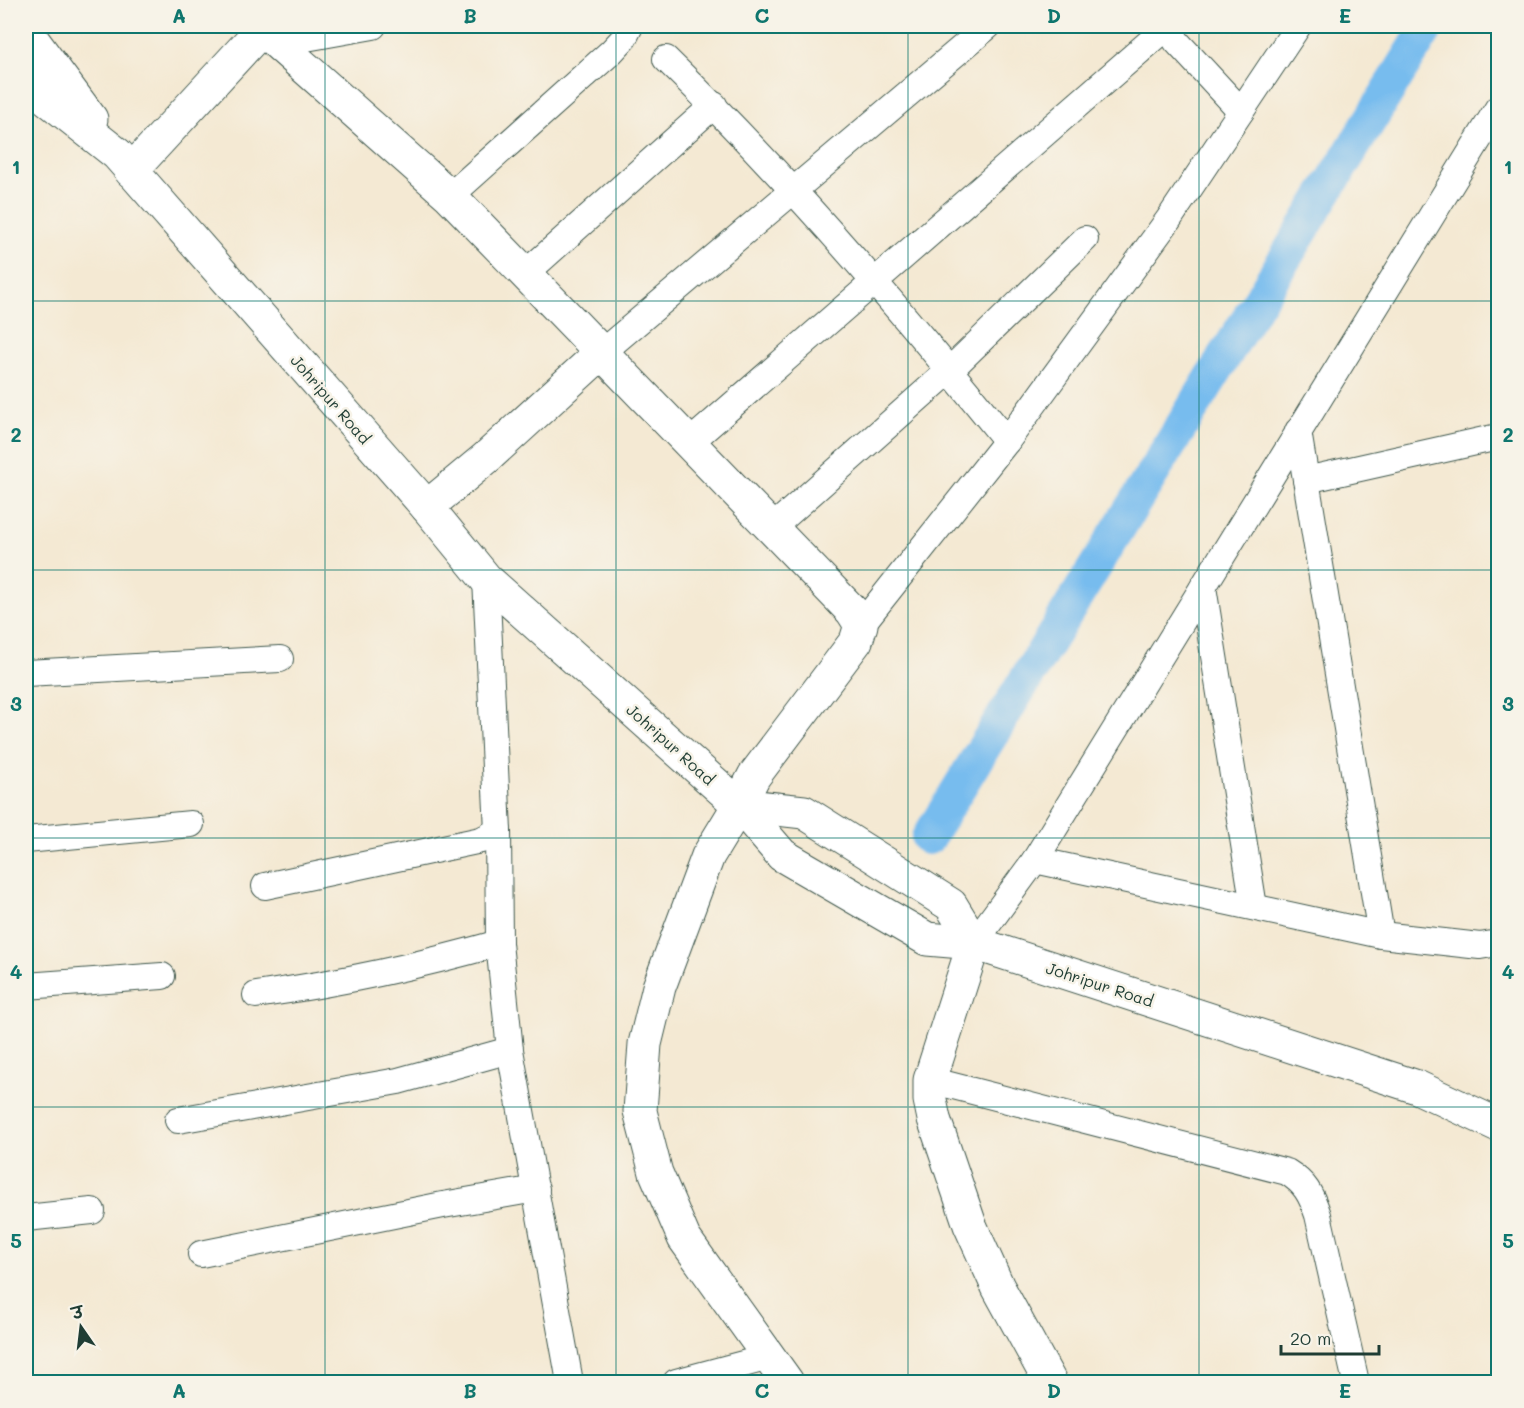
<svg xmlns="http://www.w3.org/2000/svg" width="1524" height="1408" viewBox="0 0 1524 1408" font-family="Mali,'Playpen Sans Deva',sans-serif">
<style>
.lines{fill:none;stroke-linecap:round;stroke-linejoin:round}
.canal{stroke:#77bcee;stroke-width:34}
.street-casing{stroke:#3f574c;stroke-width:28}
.secondary-casing{stroke:#3f574c;stroke-width:35}
.street{stroke:#fff;stroke-width:26}
.secondary{stroke:#fff;stroke-width:33}
.grid{fill:none;stroke:#0f766e;stroke-width:1.5;stroke-opacity:0.55}
.labels{text-anchor:middle;dominant-baseline:central;stroke-width:5;stroke-linejoin:round;paint-order:stroke}
.street-label{font-size:16px;fill:#1f3d34;stroke:#f7f3e8}
.neatline{fill:none;stroke:#0f766e;stroke-width:2}
.grid-label{font-size:20px;text-anchor:middle;font-weight:bold;fill:#0f766e}
</style>
<rect width="100%" height="100%" fill="#f7f3e8"/>
<filter id="ink" filterUnits="userSpaceOnUse"><feTurbulence type="fractalNoise" baseFrequency=".0167" numOctaves="2"/><feDisplacementMap in="SourceGraphic" scale="12" xChannelSelector="R" yChannelSelector="G"/><feConvolveMatrix kernelMatrix="1 2 1 2 8 2 1 2 1" color-interpolation-filters="sRGB"/></filter>
<filter id="wash" filterUnits="userSpaceOnUse"><feTurbulence type="fractalNoise" baseFrequency=".008" numOctaves="4" result="noise"/><feDisplacementMap in="SourceGraphic" scale="24" xChannelSelector="R" yChannelSelector="G"/><feGaussianBlur stdDeviation="1.35" result="paint"/><feColorMatrix in="noise" values="0 0 0 0 0 0 0 0 0 0 0 0 0 0 0 0 0 1.4 0 .05"/><feComposite in="paint" operator="in"/></filter>
<g filter="url(#wash)">
<rect width="100%" height="100%" fill="#f4e9d3"/>
<g class="lines">
<polyline class="canal" points="928,838 1428,26"/>
</g>
</g>
<g filter="url(#ink)">
<g class="lines">
<g class="street-casing">
<g id="street">
<polyline points="1167,26 1177,42 1241,111"/>
<polyline points="278,43 373,26"/>
<path d="M 666,59 C 788,178 900,308 1007,441"/>
<polyline points="450,196 611,52 624,38 630,26"/>
<polyline points="526,273 714,105"/>
<polyline points="601,353 988,26"/>
<polyline points="1298,431 1381,935"/>
<polyline points="689,443 1167,27"/>
<polyline points="1306,480 1498,437"/>
<polyline points="772,528 950,370 1085,239"/>
<polyline points="486,579 498,831 499,943 510,1050 570,1382"/>
<polyline points="1203,587 1254,907"/>
<polyline points="861,625 1007,441 1169,219 1298,26"/>
<polyline points="26,673 280,659"/>
<polyline points="26,840 191,824"/>
<polyline points="1035,860 1381,935 1480,946 1498,943"/>
<polyline points="265,886 481,840 498,831"/>
<polyline points="974,943 1035,860 1498,108"/>
<polyline points="26,986 162,976"/>
<path d="M 256,995 C 339,983 419,966 499,943"/>
<path d="M 930,1080 L 1287,1172 C 1305,1183 1311,1194 1318,1215 L 1356,1382"/>
<polyline points="178,1120 398,1081 510,1050"/>
<polyline points="26,1218 92,1211"/>
<polyline points="201,1254 443,1205 536,1189"/>
<polyline points="676,1382 769,1357"/>
</g>
</g>
<g class="secondary-casing">
<g id="secondary">
<polyline points="258,26 450,196 852,611 861,625 856,641 754,776 739,805 708,856 659,987 645,1044 640,1111 656,1173 684,1238 787,1382"/>
<polyline points="26,31 91,119"/>
<polyline points="26,82 117,154 427,507 486,579 739,805 782,855 927,939 974,943 1417,1087 1498,1125"/>
<polyline points="131,171 262,29"/>
<polyline points="427,507 486,458 601,353"/>
<polyline points="739,805 804,812 951,905 974,943 930,1080 930,1100 934,1119 970,1225 998,1287 1050,1382"/>
</g>
</g>
<use href="#street" class="street"/>
<use href="#secondary" class="secondary"/>
</g>
</g>
<path class="grid" d="M 325,26 L 325,1382M 616,26 L 616,1382M 908,26 L 908,1382M 1199,26 L 1199,1382M 26,301 L 1498,301M 26,570 L 1498,570M 26,838 L 1498,838M 26,1107 L 1498,1107"/>
<g class="labels">
<g class="street-label">
<text transform="translate(331 399) rotate(49)">Johripur Road</text>
<text transform="translate(671 744) rotate(42)">Johripur Road</text>
<text transform="translate(1100 984) rotate(18)">Johripur Road</text>
</g>
</g>
<rect width="1524" height="1408" fill="none" stroke="#f7f3e8" stroke-width="66"/>
<g transform="translate(81 1327) rotate(346)" stroke="#f7f3e8" stroke-width="4.5" paint-order="stroke">
<path d="M0-4.5L10 22L0 15L-10 22Z" fill="#1f3d34"/>
<text y="-9" font-size="16" font-weight="bold" text-anchor="middle" fill="#1f3d34">उ</text>
</g>
<path d="M1281 1345v9h98v-9" fill="none" stroke="#1f3d34" stroke-width="3"/>
<text x="1290" y="1345" font-size="18" fill="#1f3d34" stroke="#f7f3e8" stroke-width="4.5" paint-order="stroke">20 m</text>
<rect x="33" y="33" width="1458" height="1342" class="neatline"/>
<g class="grid-label">
<text x="179" y="23">A</text>
<text x="470" y="23">B</text>
<text x="762" y="23">C</text>
<text x="1054" y="23">D</text>
<text x="1345" y="23">E</text>
<text x="16" y="174">1</text>
<text x="1508" y="174">1</text>
<text x="16" y="442">2</text>
<text x="1508" y="442">2</text>
<text x="16" y="711">3</text>
<text x="1508" y="711">3</text>
<text x="16" y="979">4</text>
<text x="1508" y="979">4</text>
<text x="16" y="1248">5</text>
<text x="1508" y="1248">5</text>
<text x="179" y="1398">A</text>
<text x="470" y="1398">B</text>
<text x="762" y="1398">C</text>
<text x="1054" y="1398">D</text>
<text x="1345" y="1398">E</text>
</g>
</svg>
